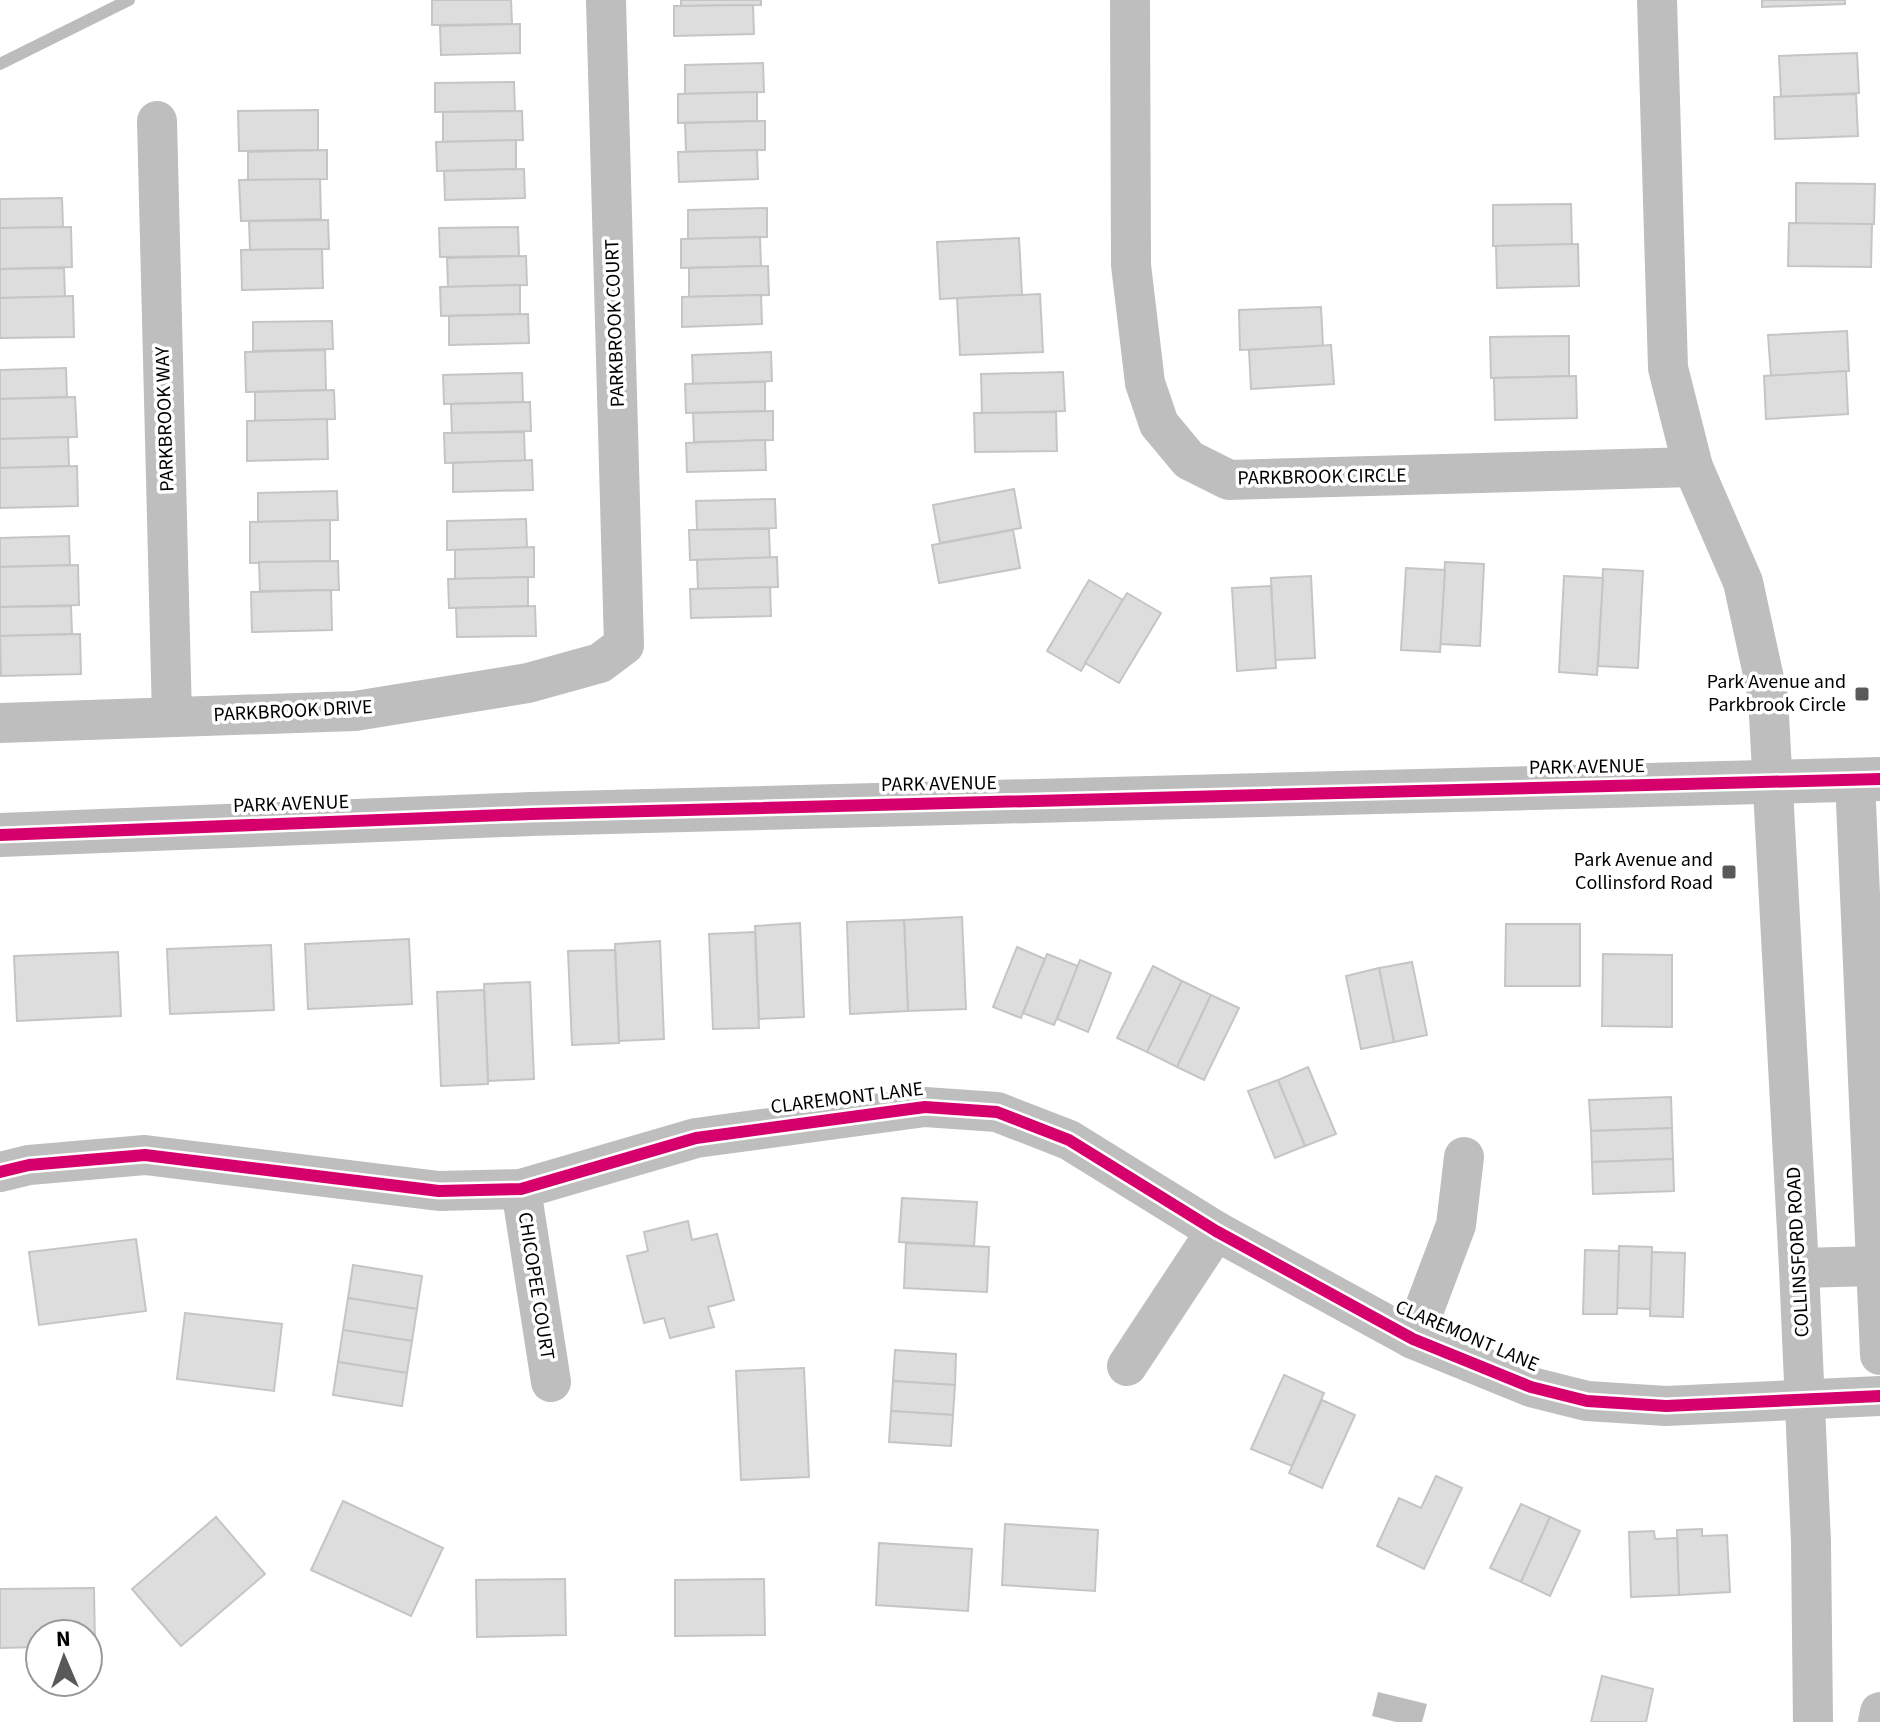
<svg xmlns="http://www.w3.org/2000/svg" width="1880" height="1722" viewBox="0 0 1880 1722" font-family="'Source Sans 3',sans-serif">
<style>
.water{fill:#bcbcbc}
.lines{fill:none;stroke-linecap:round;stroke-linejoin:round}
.stream{stroke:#bcbcbc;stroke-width:12}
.building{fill:#ddd;stroke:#c5c5c5;stroke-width:2}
.minor{stroke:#bebebe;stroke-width:40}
.major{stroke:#bdbdbd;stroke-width:44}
.cycleway-casing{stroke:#fff;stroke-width:17}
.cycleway{stroke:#d6006c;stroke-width:12}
.poi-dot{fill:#595959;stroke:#fff;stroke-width:3}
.labels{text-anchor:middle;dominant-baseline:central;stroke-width:7;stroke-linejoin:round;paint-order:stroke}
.street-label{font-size:20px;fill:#000;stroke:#fff}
.poi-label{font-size:20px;fill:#000;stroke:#fff;text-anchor:end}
</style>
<rect width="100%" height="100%" fill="#fff"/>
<polygon class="water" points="1378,1692 1427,1704 1422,1722 1396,1722 1372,1716"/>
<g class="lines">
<polyline class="stream" points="0,64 129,0"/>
</g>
<g class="building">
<polygon points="432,0 511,0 512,24 432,25"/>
<polygon points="681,0 761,0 761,5 681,6"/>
<polygon points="1762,0 1845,0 1845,4 1762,7"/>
<polygon points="753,5 754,34 674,36 674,6"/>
<polygon points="520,24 520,53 441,55 440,26"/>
<polygon points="1857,53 1859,93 1781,97 1779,56"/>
<polygon points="763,63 764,92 685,94 685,65"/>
<polygon points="514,82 515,111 435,112 435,83"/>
<polygon points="757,92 757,121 678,123 678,94"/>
<polygon points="1856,94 1858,136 1775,139 1774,97"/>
<polygon points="318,110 318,150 239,151 238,111"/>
<polygon points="522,111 523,140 443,142 443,112"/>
<polygon points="765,121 765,150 686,152 685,123"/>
<polygon points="516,140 516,169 437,171 436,142"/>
<polygon points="327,150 327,179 248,181 248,152"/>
<polygon points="757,150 758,179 679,182 678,152"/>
<polygon points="524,169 525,198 445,200 444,171"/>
<polygon points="320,179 321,219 241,221 239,180"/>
<polygon points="1796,183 1875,184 1874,224 1796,224"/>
<polygon points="62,198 63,227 0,228 0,199"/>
<polygon points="1571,204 1572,244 1493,246 1493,205"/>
<polygon points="767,208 767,237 688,239 688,210"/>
<polygon points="328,220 329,249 250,250 249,221"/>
<polygon points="1789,223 1872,224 1871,267 1788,266"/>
<polygon points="71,227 72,267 0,269 0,228"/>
<polygon points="518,227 519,256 440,257 439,228"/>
<polygon points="760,237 761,266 681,268 681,239"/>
<polygon points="1019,238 1022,295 940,299 937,242"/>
<polygon points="1578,244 1579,286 1497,288 1496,246"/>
<polygon points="322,249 323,288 242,290 241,250"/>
<polygon points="526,256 527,285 448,287 447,258"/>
<polygon points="768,266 769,295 689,297 689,268"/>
<polygon points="64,268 65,297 0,298 0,269"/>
<polygon points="520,285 520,314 441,316 440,287"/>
<polygon points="1040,294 1043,352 960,355 957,298"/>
<polygon points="761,295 762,324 682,327 682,297"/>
<polygon points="73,296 74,337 0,338 0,298"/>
<polygon points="1321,307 1323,346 1240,350 1239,310"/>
<polygon points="528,314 529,343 449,345 449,316"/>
<polygon points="332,321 333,349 253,351 253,322"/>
<polygon points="1847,331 1849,371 1771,376 1768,335"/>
<polygon points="1569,336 1569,376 1491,378 1490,337"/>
<polygon points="1331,345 1334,384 1251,389 1249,350"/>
<polygon points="325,350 326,390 246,392 245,352"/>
<polygon points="771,352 772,381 693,384 692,355"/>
<polygon points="66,368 67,397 0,399 0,370"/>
<polygon points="1846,371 1848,414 1766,419 1764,376"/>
<polygon points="1063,372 1065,411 982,414 981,374"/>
<polygon points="522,373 523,402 444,404 443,375"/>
<polygon points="1576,376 1577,418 1495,420 1494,378"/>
<polygon points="765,382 765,411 686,413 685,384"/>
<polygon points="334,390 335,419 255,421 255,392"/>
<polygon points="75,397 77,437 0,439 0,399"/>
<polygon points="530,402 531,431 452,433 451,404"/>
<polygon points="773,411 773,440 694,442 693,413"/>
<polygon points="1056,412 1057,451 975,452 974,413"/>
<polygon points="327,419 328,459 247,461 247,421"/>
<polygon points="524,432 525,461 445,463 444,433"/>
<polygon points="68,437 69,466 0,468 0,439"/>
<polygon points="765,440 766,470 687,472 686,443"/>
<polygon points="532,460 533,490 453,492 453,463"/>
<polygon points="77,466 78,506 0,508 0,468"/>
<polygon points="1014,489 1021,528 940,543 933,505"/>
<polygon points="337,491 338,520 258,522 258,493"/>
<polygon points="775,499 776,528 697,530 696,501"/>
<polygon points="526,519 527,548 447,550 447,521"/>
<polygon points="330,520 330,561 250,563 250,522"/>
<polygon points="769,529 770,558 690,560 689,530"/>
<polygon points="1013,530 1020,568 939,583 932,545"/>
<polygon points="69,536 70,565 0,567 0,538"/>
<polygon points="534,547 534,577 455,579 455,550"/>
<polygon points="777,557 778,587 698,589 697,560"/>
<polygon points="338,561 339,590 260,591 259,562"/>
<polygon points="1445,562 1484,564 1480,646 1440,644"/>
<polygon points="78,565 79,605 0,607 0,567"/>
<polygon points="1406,568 1445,570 1440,652 1401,650"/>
<polygon points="1603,569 1643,571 1638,668 1598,666"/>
<polygon points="1311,576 1315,658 1275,660 1271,578"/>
<polygon points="1564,576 1603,578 1597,675 1559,672"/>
<polygon points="528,577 528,606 449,608 448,579"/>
<polygon points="1089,580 1123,600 1081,671 1047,651"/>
<polygon points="1271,586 1276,668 1237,671 1232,588"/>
<polygon points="770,587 771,616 691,618 690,589"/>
<polygon points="331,590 332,630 252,632 251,592"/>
<polygon points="1127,593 1161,613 1119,683 1085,663"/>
<polygon points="71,606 72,634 0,636 0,607"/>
<polygon points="535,606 536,636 457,637 456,608"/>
<polygon points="80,634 81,674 1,676 0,636"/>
<polygon points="962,917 966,1009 908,1011 904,920"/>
<polygon points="904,920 908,1011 850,1014 847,922"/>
<polygon points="800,923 804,1017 759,1019 755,926"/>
<polygon points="1506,924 1580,924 1580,986 1505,986"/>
<polygon points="755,932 759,1028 713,1029 709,934"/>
<polygon points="409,939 412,1004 308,1009 305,944"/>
<polygon points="660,941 664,1039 619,1041 615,944"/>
<polygon points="271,945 274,1010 170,1014 167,949"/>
<polygon points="1017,947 1045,959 1021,1018 993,1007"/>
<polygon points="615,950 619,1043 572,1045 568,951"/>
<polygon points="118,952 121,1016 17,1021 14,956"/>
<polygon points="1047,954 1078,966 1054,1025 1023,1013"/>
<polygon points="1603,954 1672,955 1672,1027 1602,1026"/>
<polygon points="1080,960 1111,973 1088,1032 1057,1019"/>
<polygon points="1412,962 1427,1035 1394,1042 1379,968"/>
<polygon points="1153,966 1182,981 1147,1052 1117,1038"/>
<polygon points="1379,968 1394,1042 1361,1049 1346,976"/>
<polygon points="1182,981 1211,995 1177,1067 1147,1052"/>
<polygon points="530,982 534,1079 488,1081 484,984"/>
<polygon points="484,990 488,1084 441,1086 437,992"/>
<polygon points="1211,995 1239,1008 1204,1080 1177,1067"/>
<polygon points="1308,1067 1336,1134 1305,1146 1278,1080"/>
<polygon points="1278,1080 1305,1146 1275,1158 1248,1091"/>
<polygon points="1671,1097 1672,1128 1591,1131 1589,1100"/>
<polygon points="1672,1128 1673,1159 1592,1162 1591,1131"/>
<polygon points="1673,1159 1674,1191 1593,1194 1592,1162"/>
<polygon points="902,1198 977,1202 974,1246 899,1242"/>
<polygon points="688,1221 692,1240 717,1234 734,1300 708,1307 714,1327 670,1338 664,1318 644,1323 627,1256 648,1251 644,1232"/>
<polygon points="136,1239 146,1311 39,1325 29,1252"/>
<polygon points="906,1243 989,1247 987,1292 904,1288"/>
<polygon points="1619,1246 1652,1247 1651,1309 1617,1308"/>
<polygon points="1585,1250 1619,1251 1617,1314 1583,1314"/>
<polygon points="1652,1252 1685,1253 1683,1317 1650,1316"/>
<polygon points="353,1265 422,1276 417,1309 348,1298"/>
<polygon points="348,1298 417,1309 412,1341 343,1330"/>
<polygon points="185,1313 282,1324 274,1391 177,1379"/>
<polygon points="343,1330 412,1341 407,1373 338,1362"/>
<polygon points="895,1350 956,1354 955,1385 893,1381"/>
<polygon points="338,1362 407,1373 402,1406 333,1395"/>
<polygon points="804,1368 809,1477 741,1480 736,1371"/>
<polygon points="1284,1375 1324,1393 1292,1466 1251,1449"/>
<polygon points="893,1381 955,1385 953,1415 891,1411"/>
<polygon points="1322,1400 1355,1415 1322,1488 1289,1473"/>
<polygon points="891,1411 953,1415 951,1446 889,1442"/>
<polygon points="1436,1476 1462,1488 1424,1569 1377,1546 1399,1498 1421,1508"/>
<polygon points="343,1501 443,1548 411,1616 311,1570"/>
<polygon points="1521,1504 1550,1517 1521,1582 1490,1568"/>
<polygon points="216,1517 265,1574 181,1646 132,1589"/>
<polygon points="1550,1517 1580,1531 1550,1596 1521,1582"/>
<polygon points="1005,1524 1098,1530 1095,1591 1002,1585"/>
<polygon points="1702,1529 1702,1536 1727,1535 1730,1592 1679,1595 1677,1530"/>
<polygon points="1654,1531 1655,1539 1677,1538 1679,1595 1631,1597 1629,1532"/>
<polygon points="879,1543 972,1549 968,1611 876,1605"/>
<polygon points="565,1579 566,1635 477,1637 476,1580"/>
<polygon points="764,1579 765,1635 675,1636 675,1580"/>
<polygon points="94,1588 95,1646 88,1646 88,1634 40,1634 40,1647 0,1648 0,1589"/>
<polygon points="1602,1676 1653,1689 1646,1722 1591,1722"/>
</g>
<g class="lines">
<g class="minor">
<polyline points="1130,0 1131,265 1145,383 1159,424 1189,460 1229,480 1693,467 1668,368 1657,0"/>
<polyline points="157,121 172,717"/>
<polyline points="1693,467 1743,582 1768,697 1799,1268 1811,1542 1813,1722"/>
<polyline points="0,723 355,711 528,683 600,663 624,645 606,0"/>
<polyline points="1855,780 1880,1355"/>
<polyline points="0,1172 29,1165 145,1155 439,1191 521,1189 696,1138 925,1107 997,1112 1069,1140 1216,1231 1413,1339 1531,1387 1587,1401 1666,1406 1880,1396"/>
<polyline points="521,1189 551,1382"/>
<polyline points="1799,1268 1877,1266"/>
<polyline points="1413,1339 1456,1225 1464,1157"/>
<polyline points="1127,1366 1216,1231"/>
<polyline points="1878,1722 1880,1712"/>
</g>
<polyline class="major" points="0,835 531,814 1880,779"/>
<g class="cycleway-casing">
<g id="cycleway">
<polyline points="0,835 531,814 1880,779"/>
<polyline points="0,1172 29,1165 145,1155 439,1191 521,1189 696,1138 925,1107 997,1112 1069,1140 1216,1231 1413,1339 1531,1387 1587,1401 1666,1406 1880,1396"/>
</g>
</g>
<use href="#cycleway" class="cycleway"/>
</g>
<g class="poi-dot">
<rect x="1854" y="686" width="16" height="16" rx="4"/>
<rect x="1721" y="864" width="16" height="16" rx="4"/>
</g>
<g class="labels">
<g class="street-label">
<text transform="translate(615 323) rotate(-92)">PARKBROOK COURT</text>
<text transform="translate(165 419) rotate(-92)">PARKBROOK WAY</text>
<text transform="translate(1322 477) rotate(-1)">PARKBROOK CIRCLE</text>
<text transform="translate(293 711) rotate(-3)">PARKBROOK DRIVE</text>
<text transform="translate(1587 767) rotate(-1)">PARK AVENUE</text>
<text transform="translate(939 784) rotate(-1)">PARK AVENUE</text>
<text transform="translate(291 804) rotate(-2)">PARK AVENUE</text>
<text transform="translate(847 1098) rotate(-7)">CLAREMONT LANE</text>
<text transform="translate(1798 1252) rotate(-93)">COLLINSFORD ROAD</text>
<text transform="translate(536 1286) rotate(81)">CHICOPEE COURT</text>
<text transform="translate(1467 1336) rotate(23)">CLAREMONT LANE</text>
</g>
<g class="poi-label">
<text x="1846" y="682">Park Avenue and<tspan x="1846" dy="23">Parkbrook Circle</tspan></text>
<text x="1713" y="860">Park Avenue and<tspan x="1713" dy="23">Collinsford Road</tspan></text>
</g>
</g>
<g transform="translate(64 1658) rotate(358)"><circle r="38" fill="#ffffff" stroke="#999999" stroke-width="2"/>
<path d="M0-6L14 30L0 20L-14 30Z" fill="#595959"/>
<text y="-12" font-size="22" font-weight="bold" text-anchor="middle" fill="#000000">N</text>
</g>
</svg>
